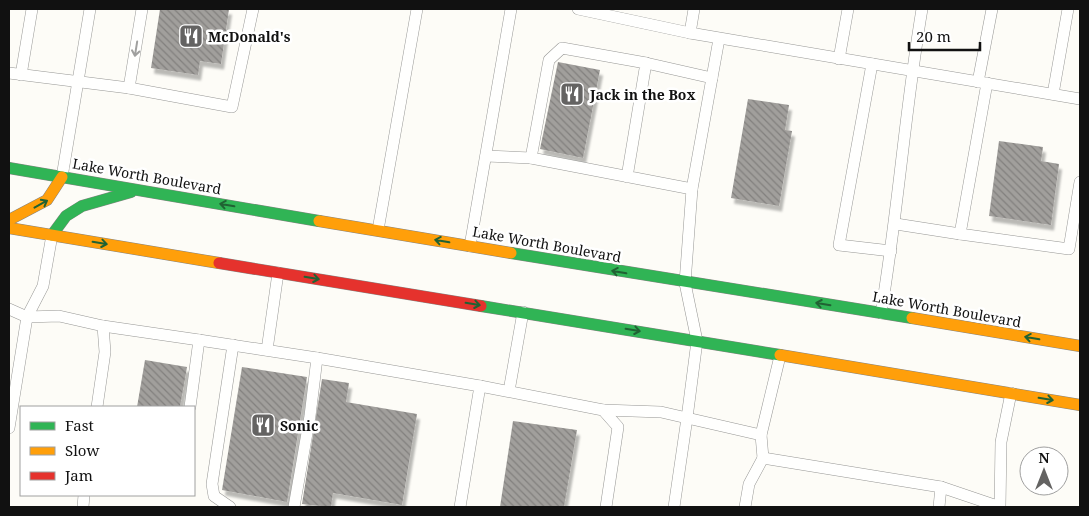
<svg xmlns="http://www.w3.org/2000/svg" width="1089" height="516" viewBox="0 0 1089 516" font-family="'Noto Serif',serif">
<style>
.building{fill:url(#building-back-hatch);filter:url(#shadow)}
.lines{fill:none;stroke-linecap:round;stroke-linejoin:round}
.lane-casing{stroke:#979795;stroke-width:12}
.fast-casing{stroke:#858482;stroke-width:12}
.slow-casing{stroke:#858482;stroke-width:12}
.jam-casing{stroke:#858482;stroke-width:12}
.lane{stroke:#fffffe;stroke-width:11}
.fast{stroke:#30b455;stroke-width:11}
.slow{stroke:#ff9f0a;stroke-width:11}
.jam{stroke:#e5322d;stroke-width:11}
.oneway{stroke:#a0a09f}
.oneway2{stroke:#206233}
.labels{text-anchor:middle;dominant-baseline:central;stroke-width:5;stroke-linejoin:round;paint-order:stroke}
.poi-label{font-size:14px;font-weight:bold;fill:#111;stroke:#fff;text-anchor:start}
.street-label{font-size:14px;fill:#111;stroke:#fff}
</style>
<defs>
<pattern id="building-back-hatch" width="6" height="6" patternUnits="userSpaceOnUse" patternTransform="scale(1.25)"><rect width="6" height="6" fill="#a19f9c"/><path d="M-1 5l2 2M0 0l6 6M5-1l2 2" fill="none" stroke="#82807e"/></pattern>
<filter id="shadow"><feDropShadow dx="3" dy="5.5" stdDeviation="1" flood-color="#0004"/></filter>
</defs>
<rect width="100%" height="100%" fill="#fdfcf7"/>
<g class="building">
<polygon points="160,9 229,9 221,64 200,61 198,75 151,68"/>
<polygon points="558,62 600,70 583,158 540,149"/>
<polygon points="748,99 789,105 785,130 792,131 779,206 731,198"/>
<polygon points="999,141 1043,147 1041,161 1059,164 1051,225 989,216"/>
<polygon points="145,360 187,367 180,407 137,407"/>
<polygon points="242,367 307,377 287,502 222,490"/>
<polygon points="322,379 349,383 346,402 417,414 402,505 333,493 331,507 302,504"/>
<polygon points="513,421 577,430 564,507 500,507"/>
</g>
<g class="lines">
<g class="lane-casing">
<g id="lane">
<polyline points="578,9 690,33"/>
<polyline points="694,9 690,33 1080,99"/>
<polyline points="719,39 692,189 685,283 697,341 687,418 761,435 763,458"/>
<polyline points="839,59 848,9"/>
<polyline points="646,63 712,78"/>
<polyline points="872,64 839,245 891,251"/>
<polyline points="9,73 129,88 232,107 253,9"/>
<polyline points="21,75 32,9"/>
<polyline points="978,82 992,9"/>
<polyline points="987,83 960,234 1069,249 1080,182"/>
<polyline points="129,88 142,9"/>
<polyline points="1053,94 1068,9"/>
<polyline points="486,156 531,158"/>
<polyline points="62,177 90,9"/>
<polyline points="627,177 646,63 562,48 549,60 531,158 692,189"/>
<polyline points="896,224 960,234"/>
<polyline points="378,230 417,9"/>
<polyline points="52,235 43,286 27,317 59,316 103,326 105,352 97,407"/>
<polyline points="470,246 511,9"/>
<polyline points="9,309 27,317 9,428"/>
<path d="M 881,313 C 898,212 905,110 922,9"/>
<polyline points="103,326 199,340 190,407"/>
<polyline points="199,340 317,358 310,416 294,507"/>
<polyline points="267,350 278,273"/>
<polyline points="317,358 480,386 460,507"/>
<polyline points="480,386 603,410 618,427 606,507"/>
<polyline points="509,391 523,312"/>
<polyline points="603,410 661,412 687,418 674,507"/>
<polyline points="761,435 780,356"/>
<polyline points="941,487 1000,507 1001,442 1011,393"/>
<polyline points="83,507 84,495"/>
<polyline points="230,507 214,496 212,484 233,345"/>
<polyline points="745,507 749,484 763,458 941,487 939,507"/>
</g>
</g>
<g class="fast-casing">
<g id="fast">
<polyline points="9,168 319,221"/>
<polyline points="52,235 66,216 82,206 131,192"/>
<polyline points="511,253 912,318"/>
<polyline points="481,306 780,355"/>
</g>
</g>
<g class="slow-casing">
<g id="slow">
<polyline points="9,220 47,200 62,177"/>
<polyline points="319,221 511,253"/>
<polyline points="9,228 219,263"/>
<polyline points="912,318 1080,346"/>
<polyline points="780,355 1080,405"/>
</g>
</g>
<g class="jam-casing">
<polyline id="jam" points="219,263 481,306"/>
</g>
<use href="#lane" class="lane"/>
<use href="#fast" class="fast"/>
<use href="#slow" class="slow"/>
<use href="#jam" class="jam"/>
</g>
<defs><path id="oneway-shaft" d="M-6 0H5M1.5-3L5.5 0L1.5 3" fill="none" stroke-width="1.6" stroke-linecap="round" stroke-linejoin="round" transform="scale(1.25)"/></defs>
<use class="oneway" href="#oneway-shaft" transform="translate(136 49) rotate(99)"/>
<g class="oneway2">
<use href="#oneway-shaft" transform="translate(41 204) rotate(-29)"/>
<use href="#oneway-shaft" transform="translate(227 205) rotate(-170)"/>
<use href="#oneway-shaft" transform="translate(442 241) rotate(-170)"/>
<use href="#oneway-shaft" transform="translate(100 243) rotate(9)"/>
<use href="#oneway-shaft" transform="translate(619 272) rotate(-170)"/>
<use href="#oneway-shaft" transform="translate(312 278) rotate(9)"/>
<use href="#oneway-shaft" transform="translate(473 304) rotate(9)"/>
<use href="#oneway-shaft" transform="translate(823 304) rotate(-171)"/>
<use href="#oneway-shaft" transform="translate(633 330) rotate(9)"/>
<use href="#oneway-shaft" transform="translate(1032 338) rotate(-170)"/>
<use href="#oneway-shaft" transform="translate(1046 399) rotate(9)"/>
</g>
<defs>
<g id="restaurant-square" transform="scale(1.25)"><rect x="-9" y="-9" width="18" height="18" rx="4" fill="#646362" stroke="#fff"/><path d="M-5-6h1v4h1v-4h1v4h1v-4h1v5L-1.5 .5V6h-2V.5L-5-1ZM5-6V6H3V1.5H1.5Q1.5-4 5-6Z" fill="#fff"/></g>
</defs>
<g fill-rule="evenodd">
<use href="#restaurant-square" x="191" y="36"/>
<use href="#restaurant-square" x="572" y="94"/>
<use href="#restaurant-square" x="263" y="425"/>
</g>
<g class="labels">
<g class="poi-label">
<text x="208" y="36">McDonald's</text>
<text x="590" y="94">Jack in the Box</text>
<text x="280" y="425">Sonic</text>
</g>
<g class="street-label">
<text transform="translate(147 176) rotate(10)">Lake Worth Boulevard</text>
<text transform="translate(547 244) rotate(10)">Lake Worth Boulevard</text>
<text transform="translate(947 309) rotate(10)">Lake Worth Boulevard</text>
</g>
</g>
<rect width="1089" height="516" fill="none" stroke="#111111" stroke-width="20"/>
<rect x="20" y="406" width="175" height="90" fill="#ffffff" stroke="#a0a0a0"/>
<rect x="30" y="422" width="25" height="8" fill="#30b455" stroke="#a0a0a0"/>
<text x="65" y="431" font-size="15" fill="#111111">Fast</text>
<rect x="30" y="447" width="25" height="8" fill="#ff9f0a" stroke="#a0a0a0"/>
<text x="65" y="456" font-size="15" fill="#111111">Slow</text>
<rect x="30" y="472" width="25" height="8" fill="#e5322d" stroke="#a0a0a0"/>
<text x="65" y="481" font-size="15" fill="#111111">Jam</text>
<g transform="translate(1044 471)"><circle r="24" fill="#ffffff" stroke="#a0a0a0"/>
<path d="M0-4L9 19L0 12L-9 19Z" fill="#646362"/>
<text y="-8" font-size="14" font-weight="bold" text-anchor="middle" fill="#111111">N</text>
</g>
<path d="M909 42v8h71v-8" fill="none" stroke="#111111" stroke-width="2.5"/>
<text x="916" y="42" font-size="15" fill="#111111" stroke="#ffffff" stroke-width="4" paint-order="stroke">20 m</text>
</svg>
